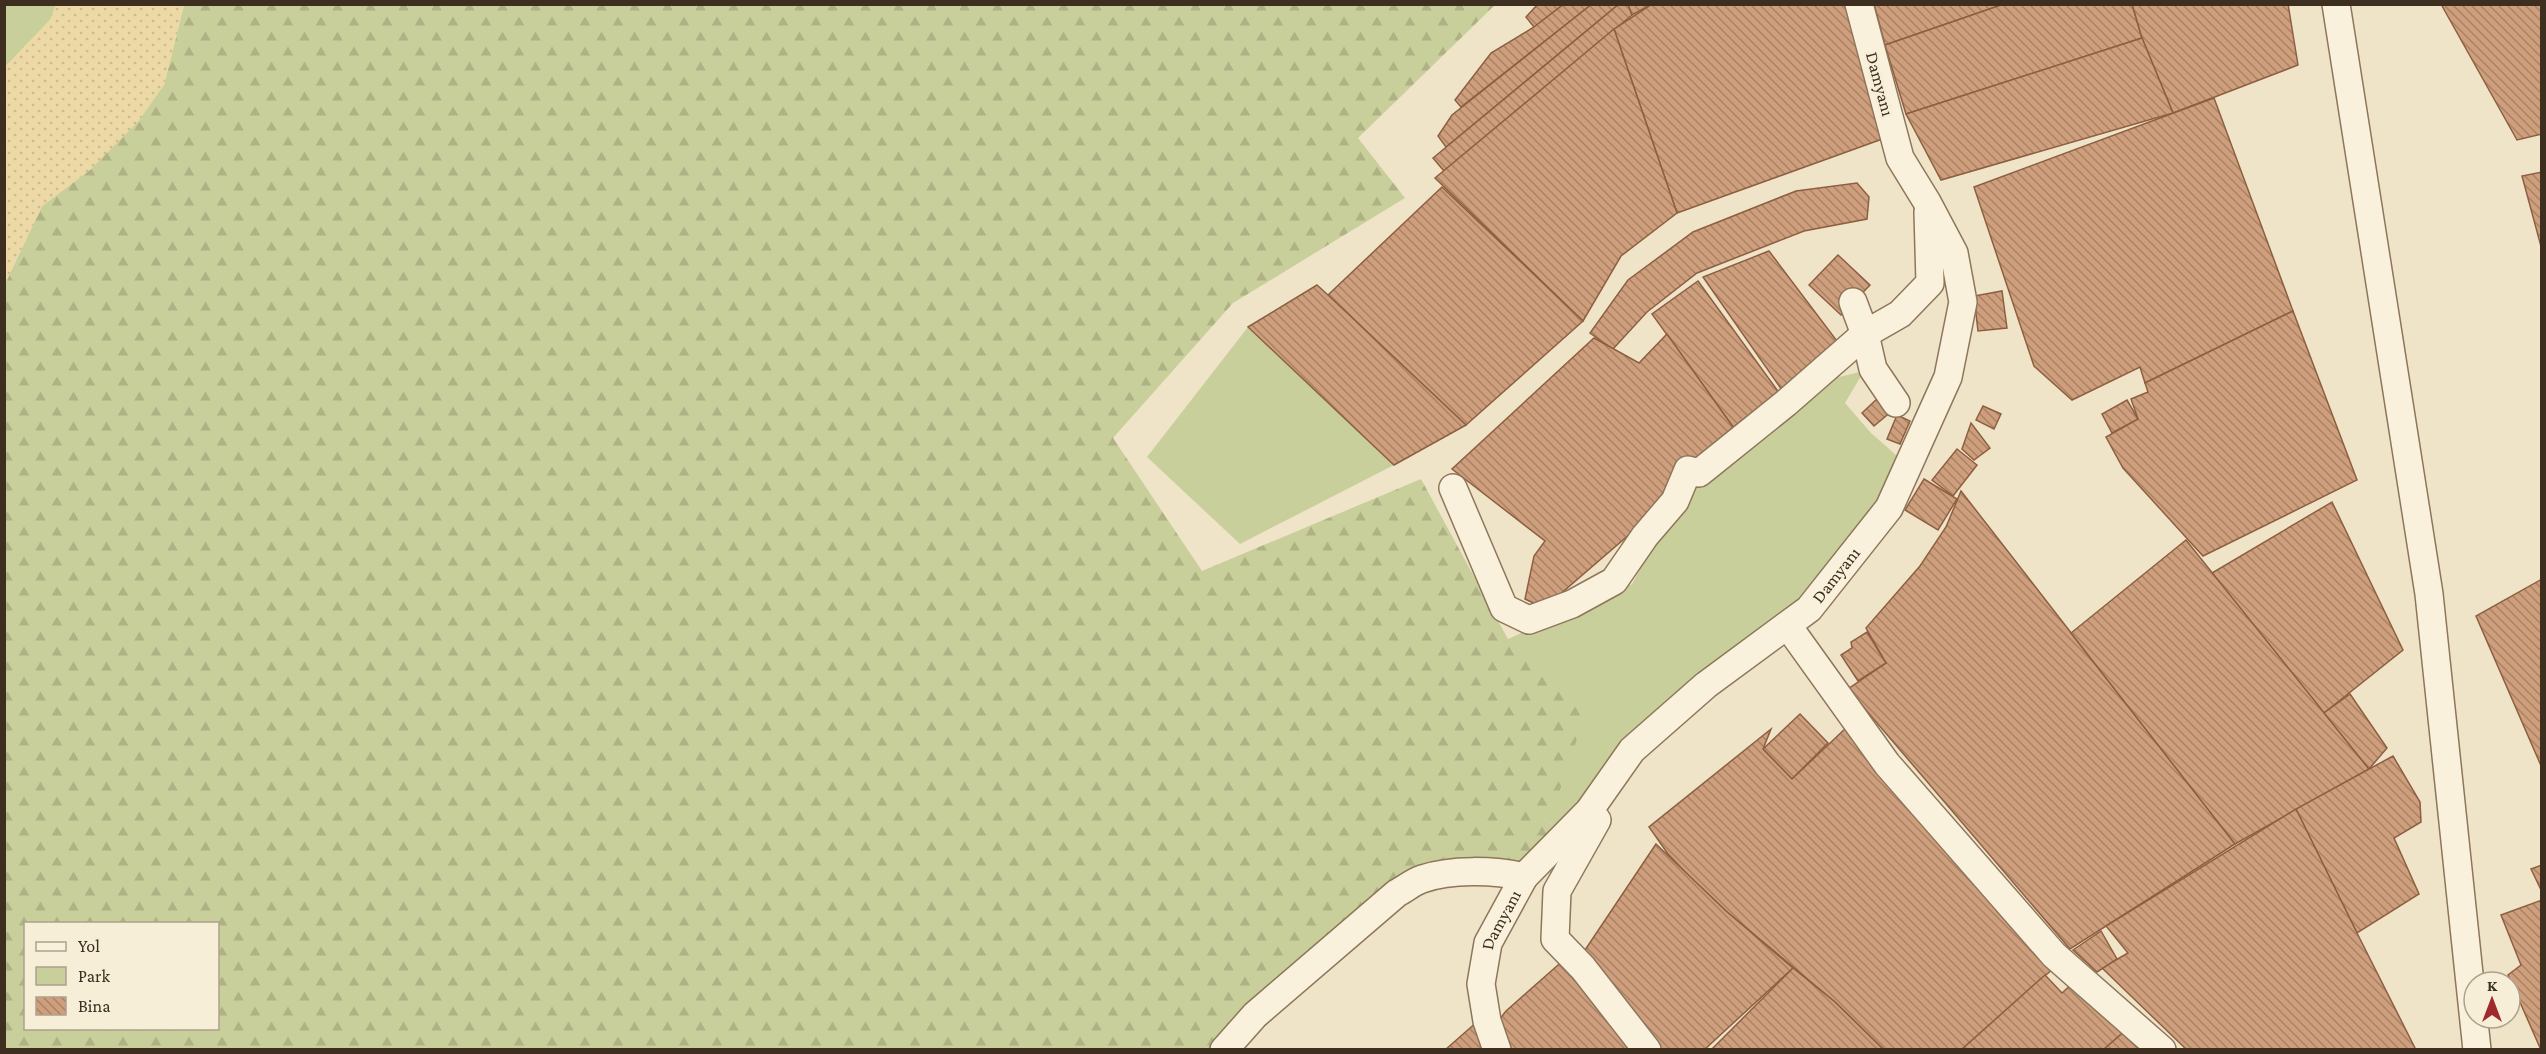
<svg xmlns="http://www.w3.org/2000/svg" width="2546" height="1054" viewBox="0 0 2546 1054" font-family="'Crimson Pro',serif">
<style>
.green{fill:#c9cf9b}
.forest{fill:url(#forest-firs);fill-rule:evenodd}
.sand{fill:url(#sand-dots)}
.building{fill:url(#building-back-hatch);stroke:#8d5f41;stroke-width:1.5}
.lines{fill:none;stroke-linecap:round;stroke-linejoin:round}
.minor-casing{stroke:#8d765c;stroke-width:30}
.minor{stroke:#faf1dc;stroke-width:27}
.labels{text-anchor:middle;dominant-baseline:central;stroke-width:6;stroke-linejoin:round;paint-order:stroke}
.street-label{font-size:18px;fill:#3d2e20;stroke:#f7eed8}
</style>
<defs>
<pattern id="forest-firs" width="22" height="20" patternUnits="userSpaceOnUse" patternTransform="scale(1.5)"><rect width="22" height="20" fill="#c9cf9b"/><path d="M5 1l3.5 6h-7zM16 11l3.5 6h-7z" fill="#aeb285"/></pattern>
<pattern id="sand-dots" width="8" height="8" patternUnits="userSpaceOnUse" patternTransform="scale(1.5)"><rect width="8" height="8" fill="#ecd9a5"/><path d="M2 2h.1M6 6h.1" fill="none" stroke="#cbbb8e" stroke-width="1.8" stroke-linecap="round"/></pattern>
<pattern id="building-back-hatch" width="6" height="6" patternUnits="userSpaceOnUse" patternTransform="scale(1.5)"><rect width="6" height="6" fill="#cf9f7d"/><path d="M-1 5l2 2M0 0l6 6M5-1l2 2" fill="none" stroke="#a98266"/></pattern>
</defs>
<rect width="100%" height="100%" fill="#f0e4c8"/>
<g class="green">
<polygon points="5,5 56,5 50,20 5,67"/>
<polygon points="1248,327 1394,465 1240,544 1147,457"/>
<polygon points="1864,371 1845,403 1871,433 1896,455 1897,466 1887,490 1804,604 1562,832 1545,819 1508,639 1632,584 1685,488 1731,465 1822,381"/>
</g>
<path class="forest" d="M 184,5 L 1495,5 L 1358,138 L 1405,198 L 1233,303 L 1113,438 L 1202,571 L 1421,479 L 1508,639 L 1589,703 L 1553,811 L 1545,819 L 1562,832 L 1523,868 L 1445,868 L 1218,1049 L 5,1050 L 5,284 L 42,206 L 91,169 L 164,85 ZM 26,924 L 218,924 L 218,1028 L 26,1028 Z"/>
<polygon class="sand" points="56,4 184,5 164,85 138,122 91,169 42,206 5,284 5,67 50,20"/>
<g class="building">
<polygon points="1538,4 1564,4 1534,27 1526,17"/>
<polygon points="1564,4 1592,4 1461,107 1455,100 1491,53 1534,27"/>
<polygon points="1592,4 1619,4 1446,147 1438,136 1452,115"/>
<polygon points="1619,4 1628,4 1632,15 1444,171 1433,158"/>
<polygon points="1628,4 1652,4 1632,15"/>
<polygon points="1652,4 1852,4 1888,137 1677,213 1614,29"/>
<polygon points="1874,4 2004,4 1885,45"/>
<polygon points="2004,4 2132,4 2142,38 1906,114 1885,45"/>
<polygon points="2132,4 2288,4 2298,65 2173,113 2142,38"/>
<polygon points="2441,4 2542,4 2542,134 2517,140"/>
<polygon points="1614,29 1677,213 1621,256 1583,321 1435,178"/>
<polygon points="2142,38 2173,113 1941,180 1906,114"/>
<polygon points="2214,98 2293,311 2145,383 2140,367 2072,400 2034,366 1974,187"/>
<polygon points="2542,172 2542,250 2522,176"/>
<polygon points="1857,183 1869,197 1867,219 1804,231 1697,273 1647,312 1613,349 1590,333 1628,280 1693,232 1796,191"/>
<polygon points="1442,187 1583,321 1466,425 1328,295"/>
<polygon points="1769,251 1843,349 1784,393 1703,277"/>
<polygon points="1838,255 1870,285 1841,315 1809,285"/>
<polygon points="1698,281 1780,394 1733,427 1652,314"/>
<polygon points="1317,285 1328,295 1466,425 1394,465 1248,327"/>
<polygon points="2002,291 2007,328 1978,331 1974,296"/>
<polygon points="2293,311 2357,480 2203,556 2123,468 2106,437 2138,419 2131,399 2148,392 2145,383"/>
<polygon points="1667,334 1733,427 1675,479 1674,496 1544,608 1525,599 1534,556 1545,541 1452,469 1594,338 1639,363"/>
<polygon points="1879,397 1892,411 1874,426 1862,413"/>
<polygon points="2127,400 2138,419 2112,433 2102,414"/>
<polygon points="1983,406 2001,414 1994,429 1976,420"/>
<polygon points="1897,415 1910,421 1900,444 1887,439"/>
<polygon points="1971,423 1990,448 1974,460 1962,449"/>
<polygon points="1957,449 1977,465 1953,496 1932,480"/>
<polygon points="1924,479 1957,499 1938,530 1905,510"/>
<polygon points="1961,491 2235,844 2070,949 1848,689 1886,663 1866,628 1920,566 1946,527"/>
<polygon points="2332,502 2403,650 2324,713 2212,573"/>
<polygon points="2186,540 2369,769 2235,844 2071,633"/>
<polygon points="2542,579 2542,768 2476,616"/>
<polygon points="1867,632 1886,663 1858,681 1841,655 1852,648 1851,642"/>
<polygon points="2350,694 2387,748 2369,769 2324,713"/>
<polygon points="1800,714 1828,743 1792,779 1763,749"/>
<polygon points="1848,726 2055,967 1961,1050 1884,1050 1835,1002 1726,911 1689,876 1668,854 1649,827 1771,729 1763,749 1792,779"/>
<polygon points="2393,756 2420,802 2421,822 2394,838 2419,894 2357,933 2296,809"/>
<polygon points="2296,809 2357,933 2416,1050 2187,1050 2102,968 2128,953 2106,926"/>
<polygon points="1656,844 1726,911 1793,968 1704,1050 1657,1050 1583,953"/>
<polygon points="2542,865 2542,892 2531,869"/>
<polygon points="2542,900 2542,1050 2541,1050 2508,975 2521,965 2501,915"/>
<polygon points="2101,931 2117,959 2097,972 2073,950"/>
<polygon points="1566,958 1640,1050 1499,1050 1492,1029 1506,1011"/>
<polygon points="1793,968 1835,1002 1884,1050 1711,1050"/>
<polygon points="2045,975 2062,993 2075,981 2126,1030 2103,1050 1961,1050"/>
<polygon points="1478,1021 1488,1050 1445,1050"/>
<polygon points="2126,1030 2142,1050 2103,1050"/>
</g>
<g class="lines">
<g class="minor-casing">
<g id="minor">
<polyline points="2336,4 2429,594 2477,1050"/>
<polyline points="1853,302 1865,334 1873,369 1896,403"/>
<polyline points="1453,488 1504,608 1529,620 1572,604 1614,581 1645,536 1675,501 1688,470 1699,473 1786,403 1865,334 1900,314 1930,283 1928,212"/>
<polyline points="1788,626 1887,764 2054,955 2162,1050"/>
<polyline points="1592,814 1597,820 1557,891 1555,939 1583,968 1647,1050"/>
<path d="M 1224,1050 L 1255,1015 L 1397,893 C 1405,889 1413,882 1422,879 C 1451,869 1494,870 1524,877"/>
<path id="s1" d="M 1497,1050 L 1487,1021 L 1481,984 L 1488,943 L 1524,877 L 1589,811 L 1632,750 L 1706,685 L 1809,609 L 1889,508 L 1948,377 L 1963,302 L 1954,253 L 1927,202 L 1900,158 L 1859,4"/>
</g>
</g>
<use href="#minor" class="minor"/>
</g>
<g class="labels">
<g class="street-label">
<text transform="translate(1880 84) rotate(75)">Damyanı</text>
<text stroke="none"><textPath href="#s1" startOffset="622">Damyanı</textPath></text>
<text stroke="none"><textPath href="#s1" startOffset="136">Damyanı</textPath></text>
</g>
</g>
<rect width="2546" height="1054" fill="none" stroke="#3d2e20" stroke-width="12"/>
<rect x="24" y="922" width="195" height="108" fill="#f7eed8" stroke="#ada18e" stroke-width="1.5"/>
<rect x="36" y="942" width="30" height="9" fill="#faf1dc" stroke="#ada18e" stroke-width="1.5"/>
<text x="78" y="952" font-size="18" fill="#3d2e20">Yol</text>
<rect x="36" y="967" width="30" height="18" fill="#c9cf9b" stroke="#ada18e" stroke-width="1.5"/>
<text x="78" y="982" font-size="18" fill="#3d2e20">Park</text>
<rect x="36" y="997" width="30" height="18" fill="url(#building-back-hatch)" stroke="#ada18e" stroke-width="1.5"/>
<text x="78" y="1012" font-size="18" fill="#3d2e20">Bina</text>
<g transform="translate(2492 1000)"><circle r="28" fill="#f7eed8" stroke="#ada18e" stroke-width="1.5"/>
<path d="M0-4.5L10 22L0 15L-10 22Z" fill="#9e2a2b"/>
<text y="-9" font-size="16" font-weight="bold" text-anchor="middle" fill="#3d2e20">K</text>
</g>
</svg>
